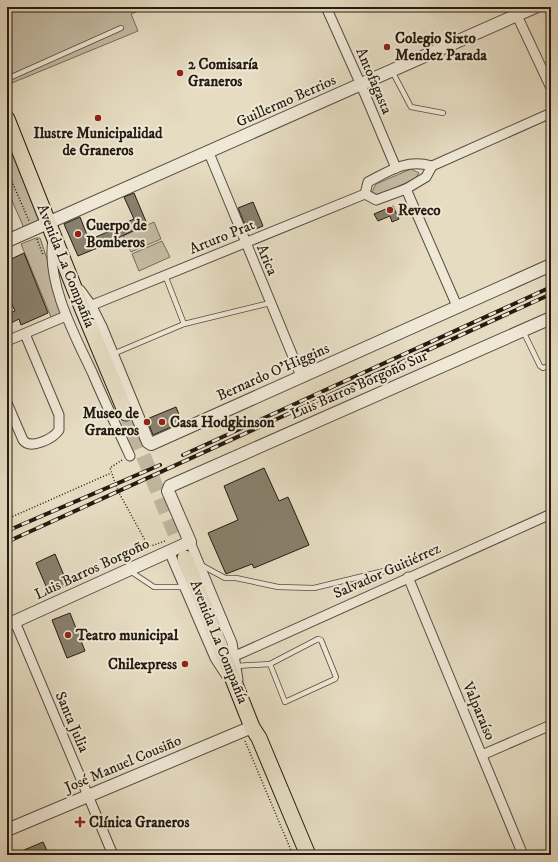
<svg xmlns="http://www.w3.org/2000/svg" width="558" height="862" viewBox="0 0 558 862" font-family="'IM FELL DW Pica',serif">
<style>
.green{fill:#c5bba4;stroke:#746c5a}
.building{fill:#89806d;stroke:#241c11}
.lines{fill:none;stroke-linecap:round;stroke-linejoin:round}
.primary-tunnel{stroke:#bfb69f;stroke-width:15;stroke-dasharray:15 8;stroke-linecap:butt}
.service-casing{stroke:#544c3d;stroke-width:6}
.minor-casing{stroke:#544c3d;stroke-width:11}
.tertiary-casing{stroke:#544c3d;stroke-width:14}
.primary-casing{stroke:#241c11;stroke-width:17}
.path{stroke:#241c11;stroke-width:1.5;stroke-dasharray:1 2;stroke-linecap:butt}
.service{stroke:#efe8d7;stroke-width:4.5}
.minor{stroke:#efe8d7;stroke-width:9}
.tertiary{stroke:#efe8d7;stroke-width:12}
.primary{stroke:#e6dcc2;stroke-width:15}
.rail-casing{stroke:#241c11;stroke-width:4}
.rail{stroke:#efe8d7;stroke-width:2.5;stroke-dasharray:8;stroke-linecap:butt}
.poi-dot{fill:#8f2418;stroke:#efe8d7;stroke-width:1.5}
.labels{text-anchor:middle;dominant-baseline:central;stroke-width:4;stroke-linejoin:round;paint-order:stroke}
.poi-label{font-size:15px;font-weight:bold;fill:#241c11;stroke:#efe8d7;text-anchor:start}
.street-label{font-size:15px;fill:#241c11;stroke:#efe8d7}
</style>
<rect width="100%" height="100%" fill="#e6dcc2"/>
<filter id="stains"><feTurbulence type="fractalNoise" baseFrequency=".005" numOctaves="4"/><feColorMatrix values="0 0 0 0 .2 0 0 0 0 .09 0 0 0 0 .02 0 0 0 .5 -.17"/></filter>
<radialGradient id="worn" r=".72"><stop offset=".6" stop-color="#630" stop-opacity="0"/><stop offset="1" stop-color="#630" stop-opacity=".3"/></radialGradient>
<g class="green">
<polygon points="7,7 148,7 131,14 138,31 7,85"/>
<polygon points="7,132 44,219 24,228 7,189"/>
<polygon points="411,169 419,173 415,179 378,195 372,192 376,184"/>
<polygon points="154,222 161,239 131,252 123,236"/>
<polygon points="36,238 40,238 53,277 62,313 51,317 21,244"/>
<polygon points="162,241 170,257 139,271 132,254"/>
</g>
<g class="building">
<polygon points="134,193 147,224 118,238 119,239 78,256 64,224 80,217 89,240 119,227 118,226 134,219 124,197"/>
<polygon points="253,202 263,226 248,232 238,208"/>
<polygon points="393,206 399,219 392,222 390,216 378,221 374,214"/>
<polygon points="24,253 48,313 21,325 19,319 7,325 7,314 15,311 7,293 7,261"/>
<polygon points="176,407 182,422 153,435 147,419"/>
<polygon points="264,468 279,501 288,497 309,545 254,568 252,564 226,574 208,533 238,520 224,486"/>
<polygon points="55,554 68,585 49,593 36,563"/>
<polygon points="70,613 85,651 67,658 52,620"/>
<polygon points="43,842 49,855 26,855 24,850"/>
</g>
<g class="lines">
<polyline class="primary-tunnel" points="126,413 185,558"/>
<g class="service-casing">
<g id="service">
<polyline points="392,71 411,107 443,113"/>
<polyline points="7,79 121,28"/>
<polyline points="165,275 184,324"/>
<polyline points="523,331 540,366 543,368 551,365"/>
<polyline points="113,354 184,324 270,303"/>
<polyline points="201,565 225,578 236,578 278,587 314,588 388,570"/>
<polyline points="130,571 154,587 185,587"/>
<polyline points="236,666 270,664 318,639 321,640 336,677 335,679 285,702 270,664"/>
</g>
</g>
<g class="minor-casing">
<g id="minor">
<polyline points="326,7 361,85 396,168"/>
<polyline points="513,7 551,88"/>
<polyline points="209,153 301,376"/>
<polyline points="406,189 457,306"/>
<polyline points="365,194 376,200 406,189 426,177 432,166 551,113"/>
<path d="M 365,194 L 368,182 C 391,170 406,159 432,166"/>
<path d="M 53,239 C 46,282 74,334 92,372 C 104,400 117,428 130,456"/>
<polyline points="90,306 365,194"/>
<polyline points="7,341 66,316"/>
<path d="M 7,403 L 23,440 C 30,450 53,439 59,430 L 59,415 L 25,334"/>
<polyline points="190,542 232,643 238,680"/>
<polyline points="169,551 215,658 226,675"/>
<polyline points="408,577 523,855"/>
<polyline points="15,622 113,855"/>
<polyline points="235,656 551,514"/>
<polyline points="482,755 551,725"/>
<polyline points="549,855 551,854"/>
</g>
</g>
<g class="tertiary-casing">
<g id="tertiary">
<polyline points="7,241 535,7"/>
<polyline points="79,291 90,306 101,328 148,442 151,444 551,265"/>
<polyline points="7,625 190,542 168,491 170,486 551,318"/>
<polyline points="7,830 252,727"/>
</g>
</g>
<g class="primary-casing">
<g id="primary">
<polyline points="7,119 83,310 126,413"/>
<polyline points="185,558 252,727 259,738 308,855"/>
</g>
</g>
<g class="path">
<polyline points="7,170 29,221"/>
<polyline points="37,239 43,255"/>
<polyline points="122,460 110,468 118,491 146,542 151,546 165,541 166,542"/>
<polyline points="7,519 111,473"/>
<polyline points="7,607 10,613"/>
<polyline points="245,741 293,855"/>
</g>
<use href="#service" class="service"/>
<use href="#minor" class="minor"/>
<use href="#tertiary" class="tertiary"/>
<use href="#primary" class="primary"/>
<g class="rail-casing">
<g id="rail">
<polyline points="183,455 551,287"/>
<polyline points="7,531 160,465"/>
<polyline points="7,542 551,294"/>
</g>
</g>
<use href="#rail" class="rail"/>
</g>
<g class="poi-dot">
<circle cx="387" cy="47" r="4"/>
<circle cx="180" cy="73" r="4"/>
<circle cx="98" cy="118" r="4"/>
<circle cx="390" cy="210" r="4"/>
<circle cx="78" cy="234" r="4"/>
<circle cx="147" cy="422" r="4"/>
<circle cx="162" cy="422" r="4"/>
<circle cx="68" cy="635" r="4"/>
<circle cx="185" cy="664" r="4"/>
<path d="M78 816h4v4h4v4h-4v4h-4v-4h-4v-4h4z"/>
</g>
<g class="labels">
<g class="poi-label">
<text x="395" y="38">Colegio Sixto<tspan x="395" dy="17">Mendez Parada</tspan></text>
<text x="188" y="64">2 Comisaría<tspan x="188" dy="17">Graneros</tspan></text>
<text x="98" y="133" text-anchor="middle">Ilustre Municipalidad<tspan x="98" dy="17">de Graneros</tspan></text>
<text x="398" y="210">Reveco</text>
<text x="86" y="225">Cuerpo de<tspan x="86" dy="17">Bomberos</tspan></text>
<text x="139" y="413" text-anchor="end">Museo de<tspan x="139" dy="17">Graneros</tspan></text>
<text x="170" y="422">Casa Hodgkinson</text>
<text x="76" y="635">Teatro municipal</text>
<text x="177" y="664" text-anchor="end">Chilexpress</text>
<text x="89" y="822">Clínica Graneros</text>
</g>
<g class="street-label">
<text transform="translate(374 81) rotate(67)">Antofagasta</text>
<text transform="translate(286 101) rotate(-24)">Guillermo Berrios</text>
<text transform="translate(222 237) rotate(-22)">Arturo Prat</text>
<text transform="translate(267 260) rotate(67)">Arica</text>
<text transform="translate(66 266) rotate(68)">Avenida La Compañía</text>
<text transform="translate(273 372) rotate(-24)">Bernardo O'Higgins</text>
<text transform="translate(359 385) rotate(-24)">Luis Barros Borgoño Sur</text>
<text transform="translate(92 569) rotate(-25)">Luis Barros Borgoño</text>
<text transform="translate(387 571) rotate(-24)">Salvador Guitiérrez</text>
<text transform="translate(219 642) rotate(68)">Avenida La Compañía</text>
<text transform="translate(479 711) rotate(67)">Valparaíso</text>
<text transform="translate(72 722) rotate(67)">Santa Julia</text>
<text transform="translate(123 764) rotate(-23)">José Manuel Cousiño</text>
</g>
</g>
<rect width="558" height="862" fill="none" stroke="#e6dcc2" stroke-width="24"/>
<rect x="8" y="8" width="542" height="846" fill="none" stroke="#241c11" stroke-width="2"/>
<rect x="12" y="12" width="534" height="838" fill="none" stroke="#241c11"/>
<rect width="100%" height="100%" filter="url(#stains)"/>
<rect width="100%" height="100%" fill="url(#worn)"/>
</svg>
